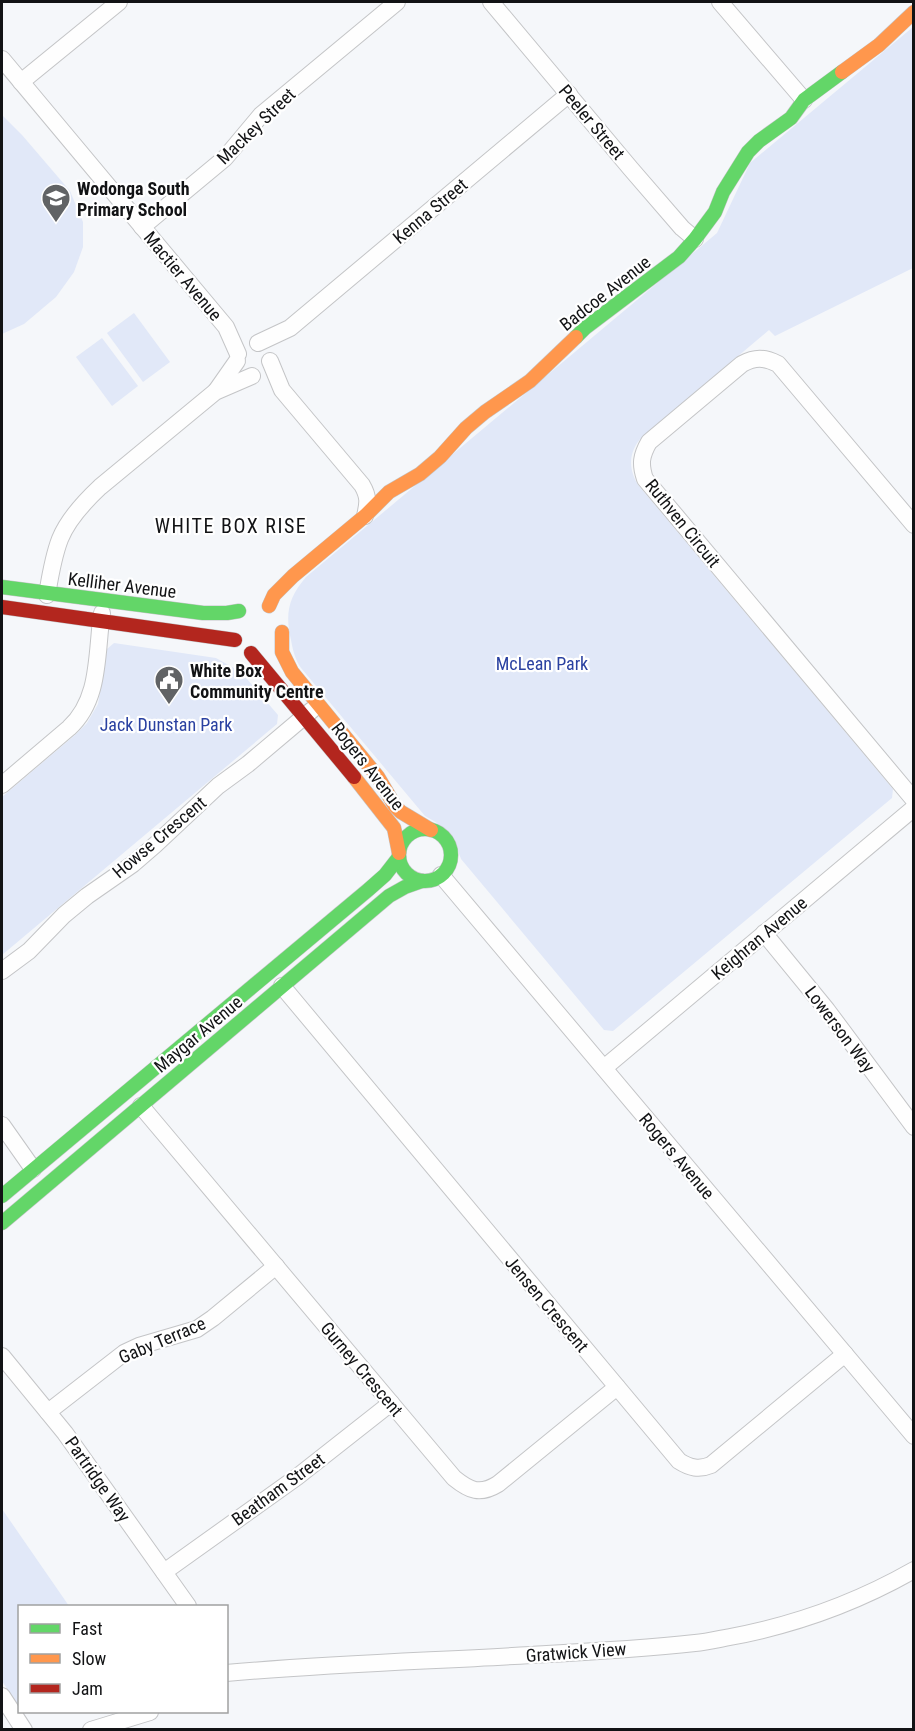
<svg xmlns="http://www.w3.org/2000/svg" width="915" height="1731" viewBox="0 0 915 1731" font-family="'Roboto Condensed',sans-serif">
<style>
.green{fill:#e1e8f8}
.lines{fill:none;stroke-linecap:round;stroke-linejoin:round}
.street-casing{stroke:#c4c5c7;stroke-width:18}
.fast-casing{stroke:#c4c5c7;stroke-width:15}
.slow-casing{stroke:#c4c5c7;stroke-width:15}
.jam-casing{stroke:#c4c5c7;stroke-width:15}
.street{stroke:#fefefe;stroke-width:16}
.fast{stroke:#63d668;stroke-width:14}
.slow{stroke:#ff974d;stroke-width:14}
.jam{stroke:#b3261e;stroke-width:14}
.labels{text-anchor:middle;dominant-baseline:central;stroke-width:4.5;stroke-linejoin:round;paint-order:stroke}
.street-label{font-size:18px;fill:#121315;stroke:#fff}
.poi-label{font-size:18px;font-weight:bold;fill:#121315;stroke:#fff;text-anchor:start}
.park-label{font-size:18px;fill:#2a41a1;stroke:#fff}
.neighbourhood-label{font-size:20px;letter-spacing:1.5px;fill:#121315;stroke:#fff}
</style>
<rect width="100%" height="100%" fill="#f5f7fa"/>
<g class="green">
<path d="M 913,27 L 913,268 L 775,336 L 769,330 L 642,437 C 628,452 628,470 639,486 L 893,789 L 892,798 L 613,1031 L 604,1030 L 461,859 C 453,835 447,828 425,816 L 301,668 C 295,659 293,651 291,640 C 285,614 288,598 306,577 L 717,233 L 750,163 Z"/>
<polygon points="2,115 22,135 70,191 83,222 83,247 74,272 56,297 24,324 2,334"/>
<polygon points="134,313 170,362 143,382 107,333"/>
<polygon points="102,338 138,386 112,406 76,357"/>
<polygon points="114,643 216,658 241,672 278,715 277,724 2,955 2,797 75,735 87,723 98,704 107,649"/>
<polygon points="2,1509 69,1606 20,1606 19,1708 2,1681"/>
</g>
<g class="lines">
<g class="street-casing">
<g id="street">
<polyline points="491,2 631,169 682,228 695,239"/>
<polyline points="720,2 804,100"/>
<polyline points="2,59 226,327 238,354"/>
<polyline points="21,82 119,2"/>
<polyline points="142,227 225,158 261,115 397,2"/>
<polyline points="258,343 290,328 569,94"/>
<path d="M 270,361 L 282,390 L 362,485 C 369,497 368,503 365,516"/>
<polyline points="216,391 237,361"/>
<path d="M 914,525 L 778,364 C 764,357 755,357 742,364 L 649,442 C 641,456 640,464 645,479 L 914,800"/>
<path d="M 47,595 C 50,577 53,557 60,539 C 68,519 84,502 100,487 L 215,392 L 252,376"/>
<path d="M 2,785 L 69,728 C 101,699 96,652 102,613"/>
<polyline points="441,875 914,1436"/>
<polyline points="764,933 827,1010 914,1127"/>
<polyline points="2,971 29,951 64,915 87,896 133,864 155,845 218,786 248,764 312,710"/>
<path d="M 282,986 L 679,1461 C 690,1468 699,1470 711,1465 L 845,1354"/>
<polyline points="604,1068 914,808"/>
<path d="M 141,1106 L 454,1478 C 470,1491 480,1495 498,1484 L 617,1387"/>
<polyline points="2,1125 33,1169"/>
<polyline points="2,1356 65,1433 188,1606"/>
<polyline points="48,1412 124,1353 139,1346 197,1329 213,1318 276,1266"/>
<polyline points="164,1572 297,1477 391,1403"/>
<path d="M 226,1673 C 328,1664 429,1661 531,1655 C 585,1652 640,1649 695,1643 C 707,1642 719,1639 730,1637 C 795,1625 856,1603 914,1570"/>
<polyline points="2,1696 24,1730"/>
<polyline points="91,1730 150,1712"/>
</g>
</g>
<g class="fast-casing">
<g id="fast">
<polyline points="576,337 585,328 679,257 695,239 715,212 723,192 748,152 759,141 791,118 804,100 842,72"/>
<polyline points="2,587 203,613 227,613 239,611"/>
<circle cx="425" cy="855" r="26"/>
<polyline points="2,1196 368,890 385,875 399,857"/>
<polyline points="2,1223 389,896 405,887 422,881"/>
</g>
</g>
<g class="slow-casing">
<g id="slow">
<polyline points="842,72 879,45 914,12"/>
<polyline points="269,606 274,595 293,576 365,516 389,492 420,474 440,457 466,428 485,412 530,381 576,337"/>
<polyline points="282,632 282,652 292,672 378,777 395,806 401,812 431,830"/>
<polyline points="354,777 394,828 399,853"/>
</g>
</g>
<g class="jam-casing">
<g id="jam">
<polyline points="2,607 235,640"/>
<polyline points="251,653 354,777"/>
</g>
</g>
<use href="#street" class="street"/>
<use href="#fast" class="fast"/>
<use href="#slow" class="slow"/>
<use href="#jam" class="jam"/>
</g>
<defs>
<g id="school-pin" transform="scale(1.5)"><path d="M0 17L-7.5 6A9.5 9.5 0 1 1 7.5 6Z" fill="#616365" stroke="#fff"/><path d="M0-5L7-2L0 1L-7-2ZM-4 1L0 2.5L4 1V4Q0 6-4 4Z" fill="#fff"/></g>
<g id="civic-pin" transform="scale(1.5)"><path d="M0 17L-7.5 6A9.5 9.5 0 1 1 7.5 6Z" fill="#616365" stroke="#fff"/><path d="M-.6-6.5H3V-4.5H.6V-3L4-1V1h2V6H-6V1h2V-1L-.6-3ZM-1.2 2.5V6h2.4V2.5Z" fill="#fff"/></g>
</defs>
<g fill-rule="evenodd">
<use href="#school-pin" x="56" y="198"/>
<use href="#civic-pin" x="169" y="680"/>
</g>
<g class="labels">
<g class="street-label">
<text transform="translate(592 122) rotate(50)">Peeler Street</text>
<text transform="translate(256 126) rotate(-44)">Mackey Street</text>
<text transform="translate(430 211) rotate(-40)">Kenna Street</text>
<text transform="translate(183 276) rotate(50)">Mactier Avenue</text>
<text transform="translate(605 293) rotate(-38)">Badcoe Avenue</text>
<text transform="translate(683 523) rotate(51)">Ruthven Circuit</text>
<text transform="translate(122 585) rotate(7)">Kelliher Avenue</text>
<text transform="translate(368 766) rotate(52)">Rogers Avenue</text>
<text transform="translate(159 837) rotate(-40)">Howse Crescent</text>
<text transform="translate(759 938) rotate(-40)">Keighran Avenue</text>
<text transform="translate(840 1029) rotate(53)">Lowerson Way</text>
<text transform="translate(198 1034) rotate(-40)">Maygar Avenue</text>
<text transform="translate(677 1156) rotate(50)">Rogers Avenue</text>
<text transform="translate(547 1304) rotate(50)">Jensen Crescent</text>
<text transform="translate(162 1340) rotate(-23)">Gaby Terrace</text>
<text transform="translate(362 1369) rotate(50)">Gurney Crescent</text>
<text transform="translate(98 1479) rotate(55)">Partridge Way</text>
<text transform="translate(278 1489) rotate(-36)">Beatham Street</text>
<text transform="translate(576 1652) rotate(-4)">Gratwick View</text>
</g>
<g class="poi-label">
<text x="77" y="188">Wodonga South<tspan x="77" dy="21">Primary School</tspan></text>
<text x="190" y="670">White Box<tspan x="190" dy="21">Community Centre</tspan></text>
</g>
<g class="park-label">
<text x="542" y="663">McLean Park</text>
<text x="166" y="724">Jack Dunstan Park</text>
</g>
<g class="neighbourhood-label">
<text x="231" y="526">WHITE BOX RISE</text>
</g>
</g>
<rect width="915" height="1731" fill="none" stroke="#121315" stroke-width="6"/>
<rect x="18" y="1605" width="210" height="108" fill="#ffffff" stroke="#a0a1a1" stroke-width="1.5"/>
<rect x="30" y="1624" width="30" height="9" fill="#63d668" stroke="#a0a1a1" stroke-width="1.5"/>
<text x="72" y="1635" font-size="18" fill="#121315">Fast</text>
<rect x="30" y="1654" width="30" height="9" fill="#ff974d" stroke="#a0a1a1" stroke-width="1.5"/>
<text x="72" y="1665" font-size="18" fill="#121315">Slow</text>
<rect x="30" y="1684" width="30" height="9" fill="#b3261e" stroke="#a0a1a1" stroke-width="1.5"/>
<text x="72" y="1695" font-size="18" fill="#121315">Jam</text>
</svg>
